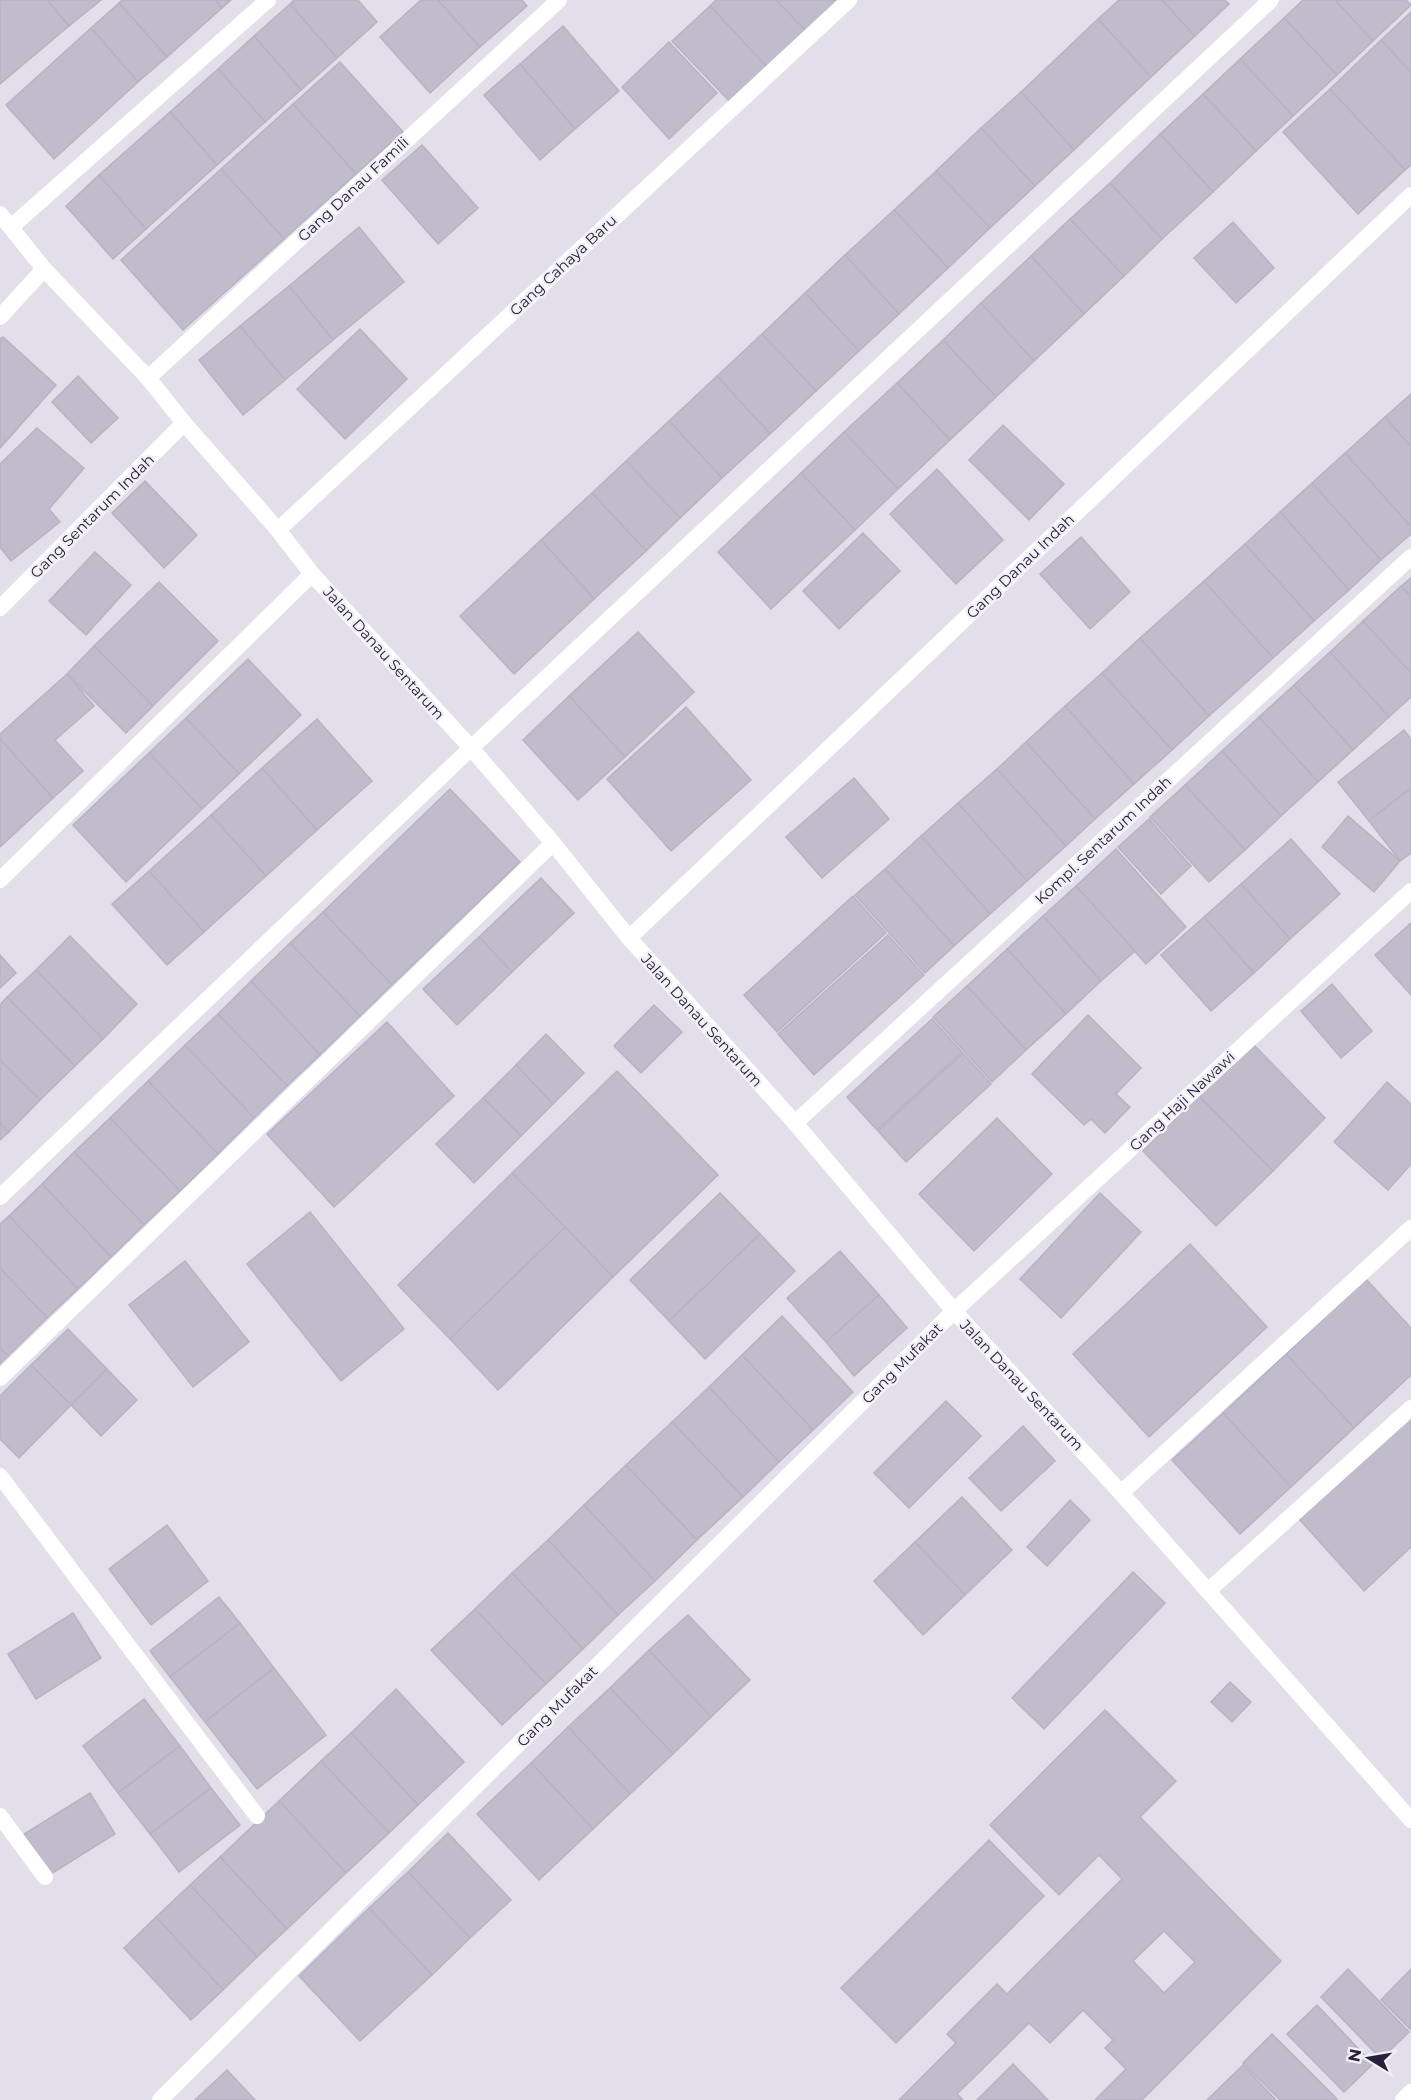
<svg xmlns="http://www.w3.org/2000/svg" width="1411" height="2100" viewBox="0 0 1411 2100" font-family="Montserrat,sans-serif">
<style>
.building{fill:#c0bccb;stroke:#b7b2c4;stroke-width:1.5;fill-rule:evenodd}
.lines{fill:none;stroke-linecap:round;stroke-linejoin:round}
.minor{stroke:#fff;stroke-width:16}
.tertiary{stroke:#fff;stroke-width:16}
.labels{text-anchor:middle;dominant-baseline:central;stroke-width:5;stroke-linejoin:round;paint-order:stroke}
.street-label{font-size:15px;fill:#2b203b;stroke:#f1f0f7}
</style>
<rect width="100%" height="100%" fill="#e2dfeb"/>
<g class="building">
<polygon points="0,0 47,0 69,26 0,84"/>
<polygon points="47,0 101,0 69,26"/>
<polygon points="122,0 215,0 222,8 167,57 119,3"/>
<polygon points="215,0 231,0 222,8"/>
<polygon points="294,0 358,0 377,22 337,58 290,4"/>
<polygon points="421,0 438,0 480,47 430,93 380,37"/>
<polygon points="438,0 522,0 527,6 480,47"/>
<polygon points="716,0 776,0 807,32 768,68 710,6"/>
<polygon points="776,0 841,0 807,32"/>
<polygon points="1119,0 1162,0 1195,36 1151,77 1098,19"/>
<polygon points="1162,0 1225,0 1229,4 1195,36"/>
<polygon points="1303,0 1335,0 1373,41 1337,75 1284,18"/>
<polygon points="1335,0 1406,0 1411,5 1373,41"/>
<polygon points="119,3 167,57 138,82 91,28"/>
<polygon points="290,4 337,58 301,90 254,36"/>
<polygon points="710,6 768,68 731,103 672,41"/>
<polygon points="1411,12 1411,72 1381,40"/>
<polygon points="1284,18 1337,75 1293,116 1240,59"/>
<polygon points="1098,19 1151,77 1074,150 1021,92"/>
<polygon points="563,26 619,91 575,129 520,64"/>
<polygon points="91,28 138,82 54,159 6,105"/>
<polygon points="254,36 301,90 265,122 218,69"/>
<polygon points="1381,40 1411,72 1411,165 1405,170 1330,89"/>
<polygon points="669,42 717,93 669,139 622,87"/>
<polygon points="1240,59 1293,116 1256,151 1203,94"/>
<polygon points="340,62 403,132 356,174 293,104"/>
<polygon points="520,64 575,129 540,160 484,95"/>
<polygon points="218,69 265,122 217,165 170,112"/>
<polygon points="1330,89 1405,170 1358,214 1283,132"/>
<polygon points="1021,92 1074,150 1035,186 981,128"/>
<polygon points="1203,94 1256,151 1213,192 1160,134"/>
<polygon points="293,104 356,174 284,239 221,169"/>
<polygon points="170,112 217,165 146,229 99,175"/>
<polygon points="981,128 1035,186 990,228 936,171"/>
<polygon points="1160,134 1213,192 1162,239 1110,183"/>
<polygon points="422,145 478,208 438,244 382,180"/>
<polygon points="221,169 284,239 183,330 121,260"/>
<polygon points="936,171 990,228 948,268 894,210"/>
<polygon points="99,175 146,229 113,259 66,206"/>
<polygon points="1110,183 1162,239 1124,276 1070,219"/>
<polygon points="894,210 948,268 899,314 845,255"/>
<polygon points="1070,219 1124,276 1084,314 1031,256"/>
<polygon points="1233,222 1274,268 1236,303 1194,258"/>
<polygon points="359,227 404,282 333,340 289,286"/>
<polygon points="845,255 899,314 859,351 805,293"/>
<polygon points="1031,256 1084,314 1034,361 981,303"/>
<polygon points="289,286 333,340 285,380 240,326"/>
<polygon points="805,293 859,351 816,391 762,334"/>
<polygon points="981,303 1034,361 996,397 943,340"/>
<polygon points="240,326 285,380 243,415 199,360"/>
<polygon points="360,329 407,379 345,439 297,389"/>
<polygon points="762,334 816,391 770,434 717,376"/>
<polygon points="3,337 56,385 0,448 0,339"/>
<polygon points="943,340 996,397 950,440 897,383"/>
<polygon points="78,376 118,418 91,443 52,402"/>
<polygon points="717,376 770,434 722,478 669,421"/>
<polygon points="897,383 950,440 898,489 844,432"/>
<polygon points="1411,394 1411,447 1385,417"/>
<polygon points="1385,417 1411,447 1411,527 1345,453"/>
<polygon points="669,421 722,478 680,518 626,461"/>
<polygon points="1003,425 1064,484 1029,520 969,460"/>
<polygon points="37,428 84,468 49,509 60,522 11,561 0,547 0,464"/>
<polygon points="844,432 898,489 855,530 801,473"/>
<polygon points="1345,453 1411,527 1411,534 1381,560 1312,483"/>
<polygon points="626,461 680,518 646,551 592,493"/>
<polygon points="937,469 1003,540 956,584 890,514"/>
<polygon points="801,473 855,530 771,609 718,552"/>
<polygon points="145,481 197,535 164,568 112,513"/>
<polygon points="1312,483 1381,560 1349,590 1280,512"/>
<polygon points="592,493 646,551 594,599 541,540"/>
<polygon points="1280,512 1349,590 1314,621 1245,544"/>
<polygon points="863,533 900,571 839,629 803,591"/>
<polygon points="1081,537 1130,592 1090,629 1040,574"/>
<polygon points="541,540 594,599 514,674 460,616"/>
<polygon points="1245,544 1314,621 1273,658 1204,581"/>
<polygon points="95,552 131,585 86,635 49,601"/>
<polygon points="1411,578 1411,597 1401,586"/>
<polygon points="1204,581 1273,658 1209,716 1140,638"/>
<polygon points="159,582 218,641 153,706 94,646"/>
<polygon points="1401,586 1411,597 1411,673 1363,621"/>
<polygon points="1363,621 1411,673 1411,697 1389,717 1330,652"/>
<polygon points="638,632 694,692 625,757 569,696"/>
<polygon points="1140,638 1209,716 1172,750 1102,673"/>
<polygon points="94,646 153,706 126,733 67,674"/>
<polygon points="1330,652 1389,717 1353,750 1294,685"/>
<polygon points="248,659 301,715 239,774 186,718"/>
<polygon points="1102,673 1172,750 1134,784 1065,706"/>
<polygon points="67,674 94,706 55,740 83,771 53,798 0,739 0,734"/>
<polygon points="1294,685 1353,750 1318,782 1259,717"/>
<polygon points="569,696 625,757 578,800 523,740"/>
<polygon points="1065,706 1134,784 1095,819 1026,742"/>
<polygon points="686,707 751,780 671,851 607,779"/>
<polygon points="1259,717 1318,782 1281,816 1222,751"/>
<polygon points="186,718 239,774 202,809 149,753"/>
<polygon points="317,719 372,781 317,830 262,768"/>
<polygon points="1404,730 1411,739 1411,788 1369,821 1338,782"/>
<polygon points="0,739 53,798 0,847"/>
<polygon points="1026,742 1095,819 1066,846 997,769"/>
<polygon points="1222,751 1281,816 1245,850 1185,785"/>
<polygon points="149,753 202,809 126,882 73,825"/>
<polygon points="262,768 317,830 266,876 211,815"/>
<polygon points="997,769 1066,846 1027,881 958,803"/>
<polygon points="854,778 889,819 822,878 786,837"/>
<polygon points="1185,785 1245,850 1209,882 1150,817"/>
<polygon points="1411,788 1411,853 1400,861 1369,821"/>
<polygon points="450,789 520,862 392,985 323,912"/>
<polygon points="958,803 1027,881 990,914 921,836"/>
<polygon points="211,815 266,876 204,932 149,871"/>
<polygon points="1348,816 1400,861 1374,892 1322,847"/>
<polygon points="1149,819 1191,866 1161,894 1118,847"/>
<polygon points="921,836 990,914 954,946 885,869"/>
<polygon points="1291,839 1340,894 1290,939 1241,884"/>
<polygon points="1116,849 1186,927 1146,964 1076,886"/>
<polygon points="885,869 954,946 925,973 855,895"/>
<polygon points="149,871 204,932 167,965 112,904"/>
<polygon points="541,878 574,913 512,972 479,937"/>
<polygon points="1241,884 1290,939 1254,973 1204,917"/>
<polygon points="1076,886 1135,951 1101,981 1043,916"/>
<polygon points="853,896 886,933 777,1032 744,995"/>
<polygon points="323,912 392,985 360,1016 290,943"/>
<polygon points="1043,916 1101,981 1066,1014 1007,949"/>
<polygon points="1204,917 1254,973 1211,1011 1161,955"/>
<polygon points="1411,923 1411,995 1375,955"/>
<polygon points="888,935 924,975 814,1075 778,1034"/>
<polygon points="70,936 137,1004 103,1039 36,970"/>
<polygon points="479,937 512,972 457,1025 423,989"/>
<polygon points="290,943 360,1016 320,1055 251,981"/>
<polygon points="1007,949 1066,1014 1026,1050 967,986"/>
<polygon points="0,955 16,973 0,988"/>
<polygon points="36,970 103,1039 75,1066 7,997"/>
<polygon points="251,981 320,1055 287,1086 218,1014"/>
<polygon points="1332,984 1372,1031 1341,1058 1301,1011"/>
<polygon points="967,986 1026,1050 992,1082 933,1017"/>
<polygon points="7,997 75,1066 40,1100 0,1060 0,1005"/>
<polygon points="654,1005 682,1032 641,1073 614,1046"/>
<polygon points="218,1014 287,1086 254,1118 185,1045"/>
<polygon points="1088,1015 1141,1068 1116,1094 1130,1107 1105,1133 1091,1119 1084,1125 1032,1074"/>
<polygon points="932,1019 962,1052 877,1130 847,1097"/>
<polygon points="387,1022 454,1096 334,1207 267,1134"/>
<polygon points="546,1034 584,1073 553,1104 516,1065"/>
<polygon points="1252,1043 1325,1118 1273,1171 1199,1096"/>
<polygon points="185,1045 254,1118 218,1154 148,1081"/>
<polygon points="963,1053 991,1084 906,1162 878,1131"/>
<polygon points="0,1060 40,1100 9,1132 0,1123"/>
<polygon points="516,1065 553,1104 521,1136 483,1098"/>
<polygon points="617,1071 718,1175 613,1277 512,1173"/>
<polygon points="148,1081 218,1154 180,1191 110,1118"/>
<polygon points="1387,1082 1411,1104 1411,1164 1388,1190 1334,1142"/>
<polygon points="1199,1096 1273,1171 1216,1226 1143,1151"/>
<polygon points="483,1098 521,1136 474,1183 436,1144"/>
<polygon points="110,1118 180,1191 144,1225 74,1152"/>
<polygon points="997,1118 1052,1174 974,1251 919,1194"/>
<polygon points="0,1123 9,1132 0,1140"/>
<polygon points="74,1152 144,1225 111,1257 42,1184"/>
<polygon points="512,1173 565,1227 450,1339 398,1285"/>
<polygon points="42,1184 111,1257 78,1289 9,1216"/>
<polygon points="720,1193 760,1234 669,1321 630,1280"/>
<polygon points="1100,1193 1141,1232 1061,1318 1020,1279"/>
<polygon points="310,1212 404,1329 341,1381 247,1264"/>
<polygon points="9,1216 78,1289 47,1318 0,1268 0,1224"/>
<polygon points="565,1227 613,1277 498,1390 450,1339"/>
<polygon points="760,1234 795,1271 705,1359 669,1321"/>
<polygon points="1190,1244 1267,1327 1149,1437 1073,1354"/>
<polygon points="840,1251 879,1295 826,1342 787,1298"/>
<polygon points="185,1261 249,1342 193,1387 129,1305"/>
<polygon points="0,1268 47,1318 8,1356 0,1348"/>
<polygon points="1366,1279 1411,1328 1411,1375 1354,1428 1286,1354"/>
<polygon points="879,1295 907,1328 854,1376 826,1342"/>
<polygon points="782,1316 853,1392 813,1430 742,1355"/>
<polygon points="68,1329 107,1369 71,1405 31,1365"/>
<polygon points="0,1348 8,1356 0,1364"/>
<polygon points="1286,1354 1354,1428 1291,1487 1223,1413"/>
<polygon points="742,1355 813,1430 779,1462 709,1387"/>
<polygon points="31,1365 71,1405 19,1458 0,1439 0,1396"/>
<polygon points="107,1369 137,1400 101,1436 71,1405"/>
<polygon points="709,1387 779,1462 743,1497 672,1422"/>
<polygon points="946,1401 981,1436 909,1508 874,1473"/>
<polygon points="1223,1413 1291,1487 1240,1534 1172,1460"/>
<polygon points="1411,1415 1411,1547 1364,1591 1299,1519"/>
<polygon points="672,1422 743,1497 697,1540 626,1465"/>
<polygon points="1023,1426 1055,1461 1001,1511 969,1478"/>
<polygon points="626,1465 697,1540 655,1581 584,1505"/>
<polygon points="962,1497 1012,1550 965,1595 915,1542"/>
<polygon points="1070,1500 1090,1520 1047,1566 1027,1547"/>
<polygon points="584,1505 655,1581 618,1615 548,1540"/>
<polygon points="167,1525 208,1581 151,1625 109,1569"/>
<polygon points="548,1540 618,1615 583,1649 512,1573"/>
<polygon points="915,1542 965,1595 923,1635 874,1581"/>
<polygon points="1133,1572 1165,1603 1044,1729 1012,1698"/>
<polygon points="512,1573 583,1649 546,1684 475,1609"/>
<polygon points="219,1597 240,1623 170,1677 150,1651"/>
<polygon points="475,1609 546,1684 502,1725 431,1650"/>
<polygon points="73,1613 101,1658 36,1699 8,1654"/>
<polygon points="688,1615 750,1680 711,1717 649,1650"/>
<polygon points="240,1623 274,1668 205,1722 170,1677"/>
<polygon points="649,1650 711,1717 673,1754 610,1688"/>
<polygon points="274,1668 326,1735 257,1789 205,1722"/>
<polygon points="1230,1682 1251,1702 1232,1722 1211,1702"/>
<polygon points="610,1688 673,1754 630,1794 568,1727"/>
<polygon points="396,1689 464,1762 418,1805 351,1733"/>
<polygon points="144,1699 180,1746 118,1793 83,1746"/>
<path d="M 1105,1710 L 1176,1781 L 1140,1817 L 1281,1961 L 1142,2100 L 1095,2100 L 1126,2069 L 1105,2048 L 1113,2040 L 1083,2010 L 1050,2043 L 1029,2023 L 957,2094 L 963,2100 L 899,2100 L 956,2043 L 947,2034 L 997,1984 L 1007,1994 L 1122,1879 L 1099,1855 L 1059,1895 L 990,1825 ZM 1164,1931 L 1195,1962 L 1164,1993 L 1133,1961 Z"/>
<polygon points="568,1727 630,1794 593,1829 531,1763"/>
<polygon points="351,1733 418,1805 389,1833 321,1761"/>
<polygon points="180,1746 211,1788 150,1834 118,1793"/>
<polygon points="321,1761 389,1833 346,1873 279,1801"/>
<polygon points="531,1763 593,1829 539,1880 477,1814"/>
<polygon points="211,1788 240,1825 179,1872 150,1834"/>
<polygon points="90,1793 115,1834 46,1877 21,1836"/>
<polygon points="279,1801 346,1873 287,1929 220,1857"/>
<polygon points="448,1833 511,1900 470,1938 408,1872"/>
<polygon points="989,1840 1044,1896 896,2043 841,1988"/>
<polygon points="220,1857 287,1929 257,1957 190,1885"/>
<polygon points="408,1872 470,1938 432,1975 369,1908"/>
<polygon points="190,1885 257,1957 223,1990 156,1917"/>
<polygon points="369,1908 432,1975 360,2041 299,1976"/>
<polygon points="156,1917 223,1990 191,2020 124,1948"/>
<polygon points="1348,1969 1409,2032 1381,2059 1321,1997"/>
<polygon points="1411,1969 1411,2030 1381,2000"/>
<polygon points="1317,2005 1373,2064 1344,2092 1287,2034"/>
<polygon points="1272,2034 1337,2099 1336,2100 1280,2100 1243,2063"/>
<polygon points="1013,2064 1048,2100 977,2100"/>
<polygon points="1243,2065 1276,2100 1207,2100"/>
<polygon points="227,2070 255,2100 195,2100"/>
</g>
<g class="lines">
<g class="minor">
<polyline points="11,227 268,0"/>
<polyline points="0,317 44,269"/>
<polyline points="148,378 559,0"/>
<polyline points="278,530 849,0"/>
<polyline points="0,608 184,423"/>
<polyline points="0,880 312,574"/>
<polyline points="629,938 1411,195"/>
<polyline points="795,1123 1411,557"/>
<polyline points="0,1197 471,748 1271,0"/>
<polyline points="0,1378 553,843"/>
<polyline points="0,1476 257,1816"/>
<polyline points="1121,1493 1411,1228"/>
<polyline points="1208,1591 1411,1408"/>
<polyline points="0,1816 45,1877"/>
<polyline points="160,2100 954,1311 1411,891"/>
<polyline points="1403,2100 1411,2092"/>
</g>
<polyline class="tertiary" points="0,214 44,269 148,378 184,423 278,530 312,574 471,748 553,843 629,938 795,1123 954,1311 1121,1493 1411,1820"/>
</g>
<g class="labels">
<g class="street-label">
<text transform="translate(353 189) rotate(-43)">Gang Danau Famili</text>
<text transform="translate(563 265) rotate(-43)">Gang Cahaya Baru</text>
<text transform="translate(92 516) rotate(-45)">Gang Sentarum Indah</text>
<text transform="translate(1020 566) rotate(-44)">Gang Danau Indah</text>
<text transform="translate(384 653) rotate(48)">Jalan Danau Sentarum</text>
<text transform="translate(1103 840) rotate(-43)">Kompl. Sentarum Indah</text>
<text transform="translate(702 1020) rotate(48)">Jalan Danau Sentarum</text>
<text transform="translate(1182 1101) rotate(-43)">Gang Haji Nawawi</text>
<text transform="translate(902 1363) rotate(-45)">Gang Mufakat</text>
<text transform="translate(1022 1385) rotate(47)">Jalan Danau Sentarum</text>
<text transform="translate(557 1706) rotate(-45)">Gang Mufakat</text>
</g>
</g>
<g transform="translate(1369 2058) rotate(281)" stroke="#f1f0f7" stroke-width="4.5" paint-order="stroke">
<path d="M0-4.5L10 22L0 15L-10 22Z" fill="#2b203b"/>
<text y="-9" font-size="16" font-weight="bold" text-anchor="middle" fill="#2b203b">N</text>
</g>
</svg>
